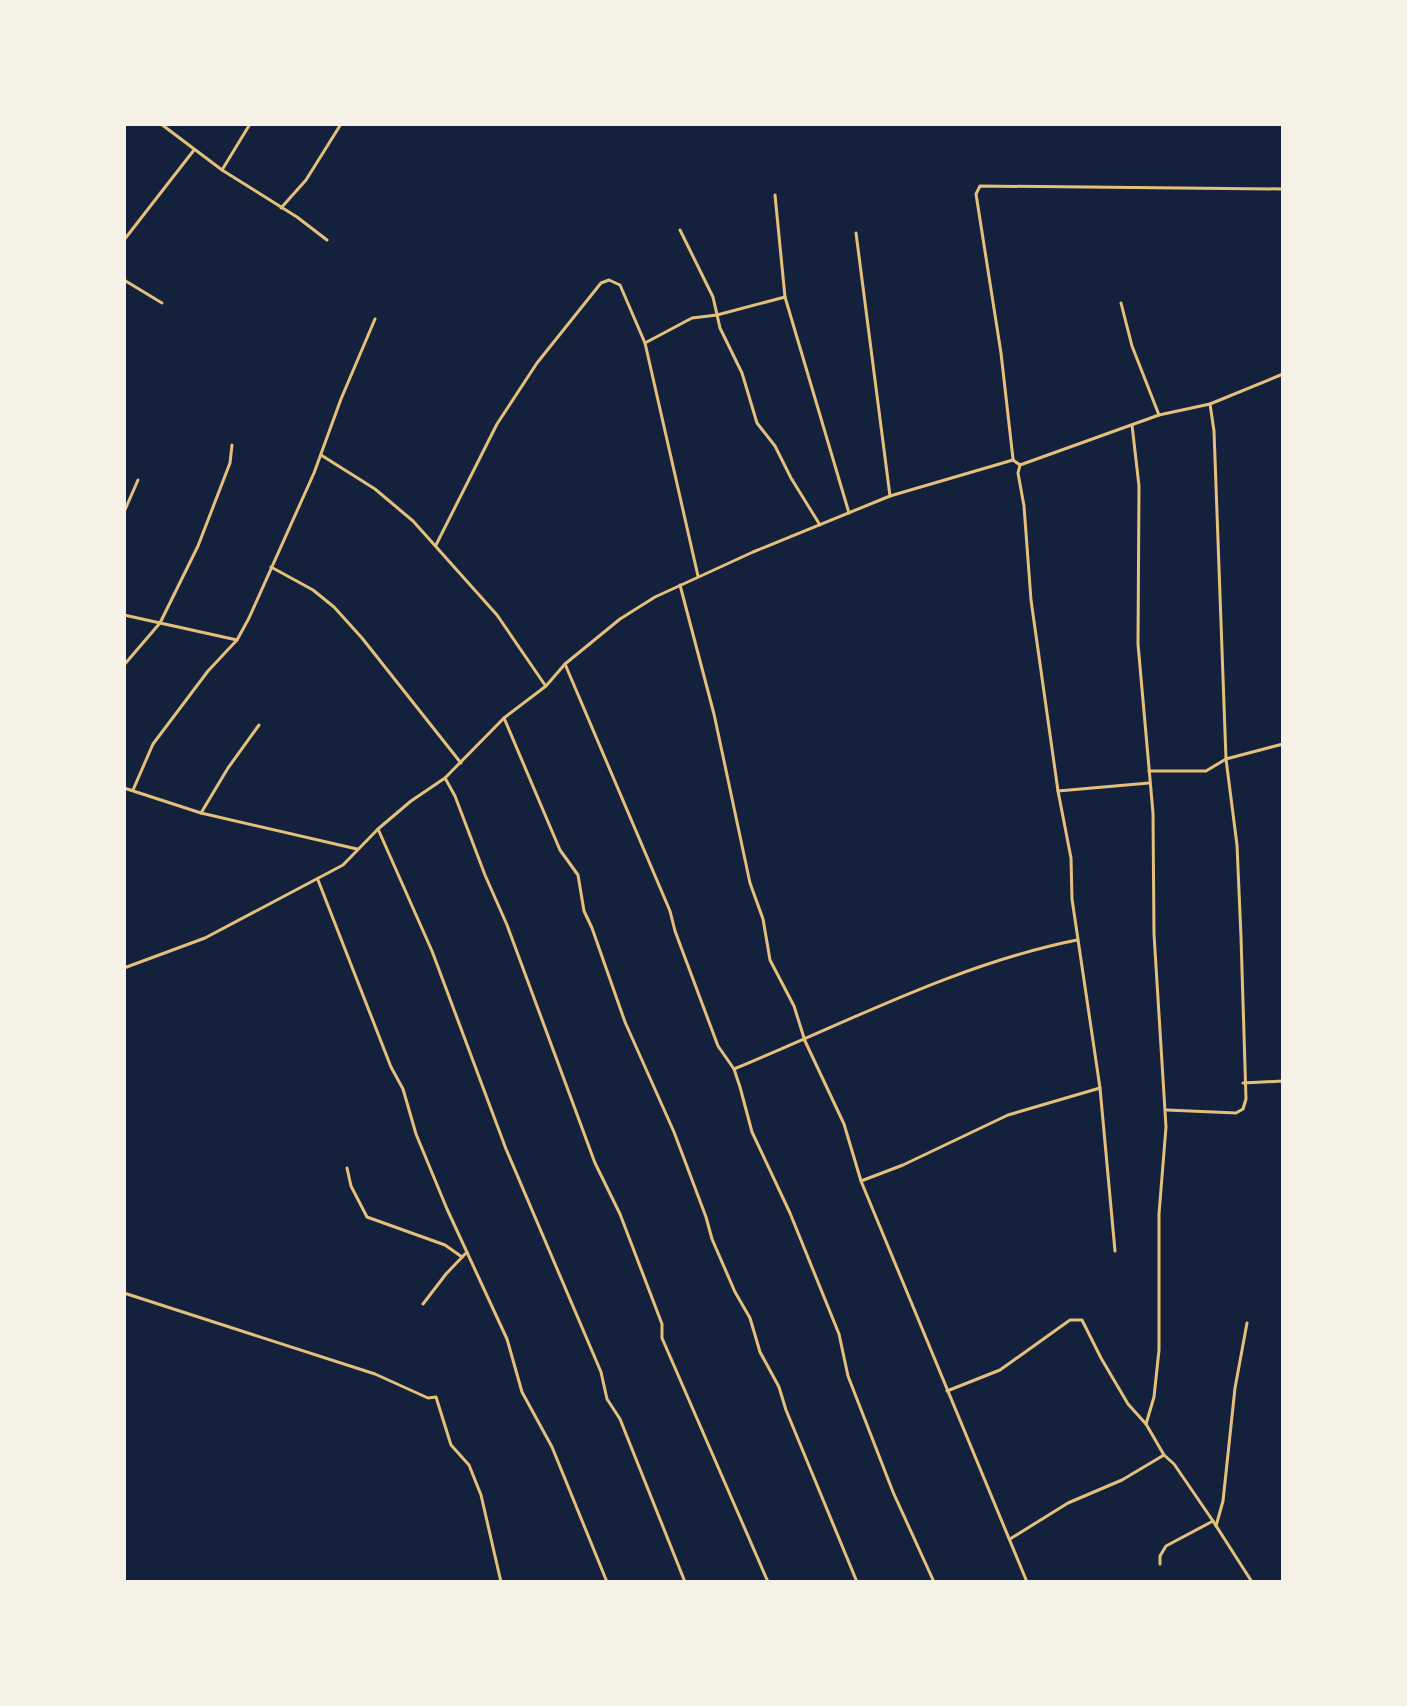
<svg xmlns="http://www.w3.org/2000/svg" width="1407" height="1706" viewBox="0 0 1407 1706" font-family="'Nunito Sans',sans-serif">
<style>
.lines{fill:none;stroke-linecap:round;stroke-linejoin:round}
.minor{stroke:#e5c07b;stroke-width:3}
</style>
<rect width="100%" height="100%" fill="#14213d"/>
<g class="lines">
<g class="minor">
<polyline points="161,124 222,170 297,217 327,240"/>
<polyline points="222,170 250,124"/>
<polyline points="775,195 785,297 849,513"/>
<polyline points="281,208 306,180 341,124"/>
<polyline points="680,230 713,297 720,328 742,373 757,423 775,446 791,478 820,525"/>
<polyline points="856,233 890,496"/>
<polyline points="124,240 194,150"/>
<polyline points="124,280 162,303"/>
<polyline points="1121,303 1132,346 1159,415"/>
<polyline points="1132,425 1139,486 1138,644 1153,813 1154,934 1166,1127 1159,1214 1159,1350 1154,1397 1146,1424"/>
<polyline points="321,455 375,489 413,521 497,615 545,685"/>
<polyline points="1013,459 1001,353 976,194 980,186 1283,189"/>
<polyline points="124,512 138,480"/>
<polyline points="436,545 497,424 537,363 601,283 609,280 620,285 645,343"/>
<polyline points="271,567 313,590 334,607 362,638 461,763"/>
<polyline points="698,576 645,343 692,318 717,315 785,297"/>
<polyline points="680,585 714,714 750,883 763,919 770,960 794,1006 805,1041 844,1124 861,1181 1027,1582"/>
<polyline points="124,615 237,640"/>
<polyline points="565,664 670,911 675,931 718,1046 734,1069 740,1087 752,1132 790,1213 839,1334 848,1376 893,1492 934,1582"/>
<polyline points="124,665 160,623 198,546 230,463 232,445"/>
<polyline points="504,718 560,850 578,875 584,911 592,928 625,1022 674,1132 706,1217 712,1239 735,1292 750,1318 760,1352 779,1387 786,1410 857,1582"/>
<polyline points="1149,771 1206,771 1226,759 1283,744"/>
<polyline points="445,778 455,796 485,875 507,925 595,1163 620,1214 662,1324 662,1338 768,1582"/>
<polyline points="124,788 201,813 357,849"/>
<polyline points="133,790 153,744 208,671 237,640 249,618 314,473 341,399 375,319"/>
<polyline points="1058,791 1149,783"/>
<polyline points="201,813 228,768 259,725"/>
<polyline points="378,829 432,951 506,1149 601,1372 607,1399 620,1419 685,1582"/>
<polyline points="318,880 391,1067 403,1089 416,1134 447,1209 507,1339 522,1392 552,1447 607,1582"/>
<polyline points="124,968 205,938 343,865 378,829 411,801 445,778 504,718 546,686 565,664 620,619 655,597 753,552 890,496 1013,460 1020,465 1159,415 1210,404 1283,374"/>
<path d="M 734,1069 C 846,1023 957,964 1077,940"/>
<polyline points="1243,1083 1283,1081"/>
<polyline points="1100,1088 1115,1251"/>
<polyline points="1167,1110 1236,1113 1243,1109 1246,1099 1241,937 1237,845 1226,759 1214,431 1210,404"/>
<polyline points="347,1168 351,1186 367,1217 445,1245 462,1257"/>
<polyline points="861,1181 903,1165 1008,1115 1100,1088 1072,899 1071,858 1058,791 1031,600 1024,506 1018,473 1020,465"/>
<polyline points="124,1293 375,1374 428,1398 436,1397 451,1445 469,1465 481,1495 501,1582"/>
<polyline points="423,1304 446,1274 467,1252"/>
<polyline points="947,1391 1000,1370 1070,1320 1082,1320 1101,1358 1128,1404 1146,1424 1164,1455 1174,1464 1213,1521 1252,1582"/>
<polyline points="1216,1526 1223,1501 1235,1388 1247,1323"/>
<polyline points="1010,1539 1068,1503 1122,1480 1164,1455"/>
<polyline points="1160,1564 1160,1556 1166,1546 1213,1521"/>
</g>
</g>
<rect width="1407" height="1706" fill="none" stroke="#f6f1e7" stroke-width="252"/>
</svg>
